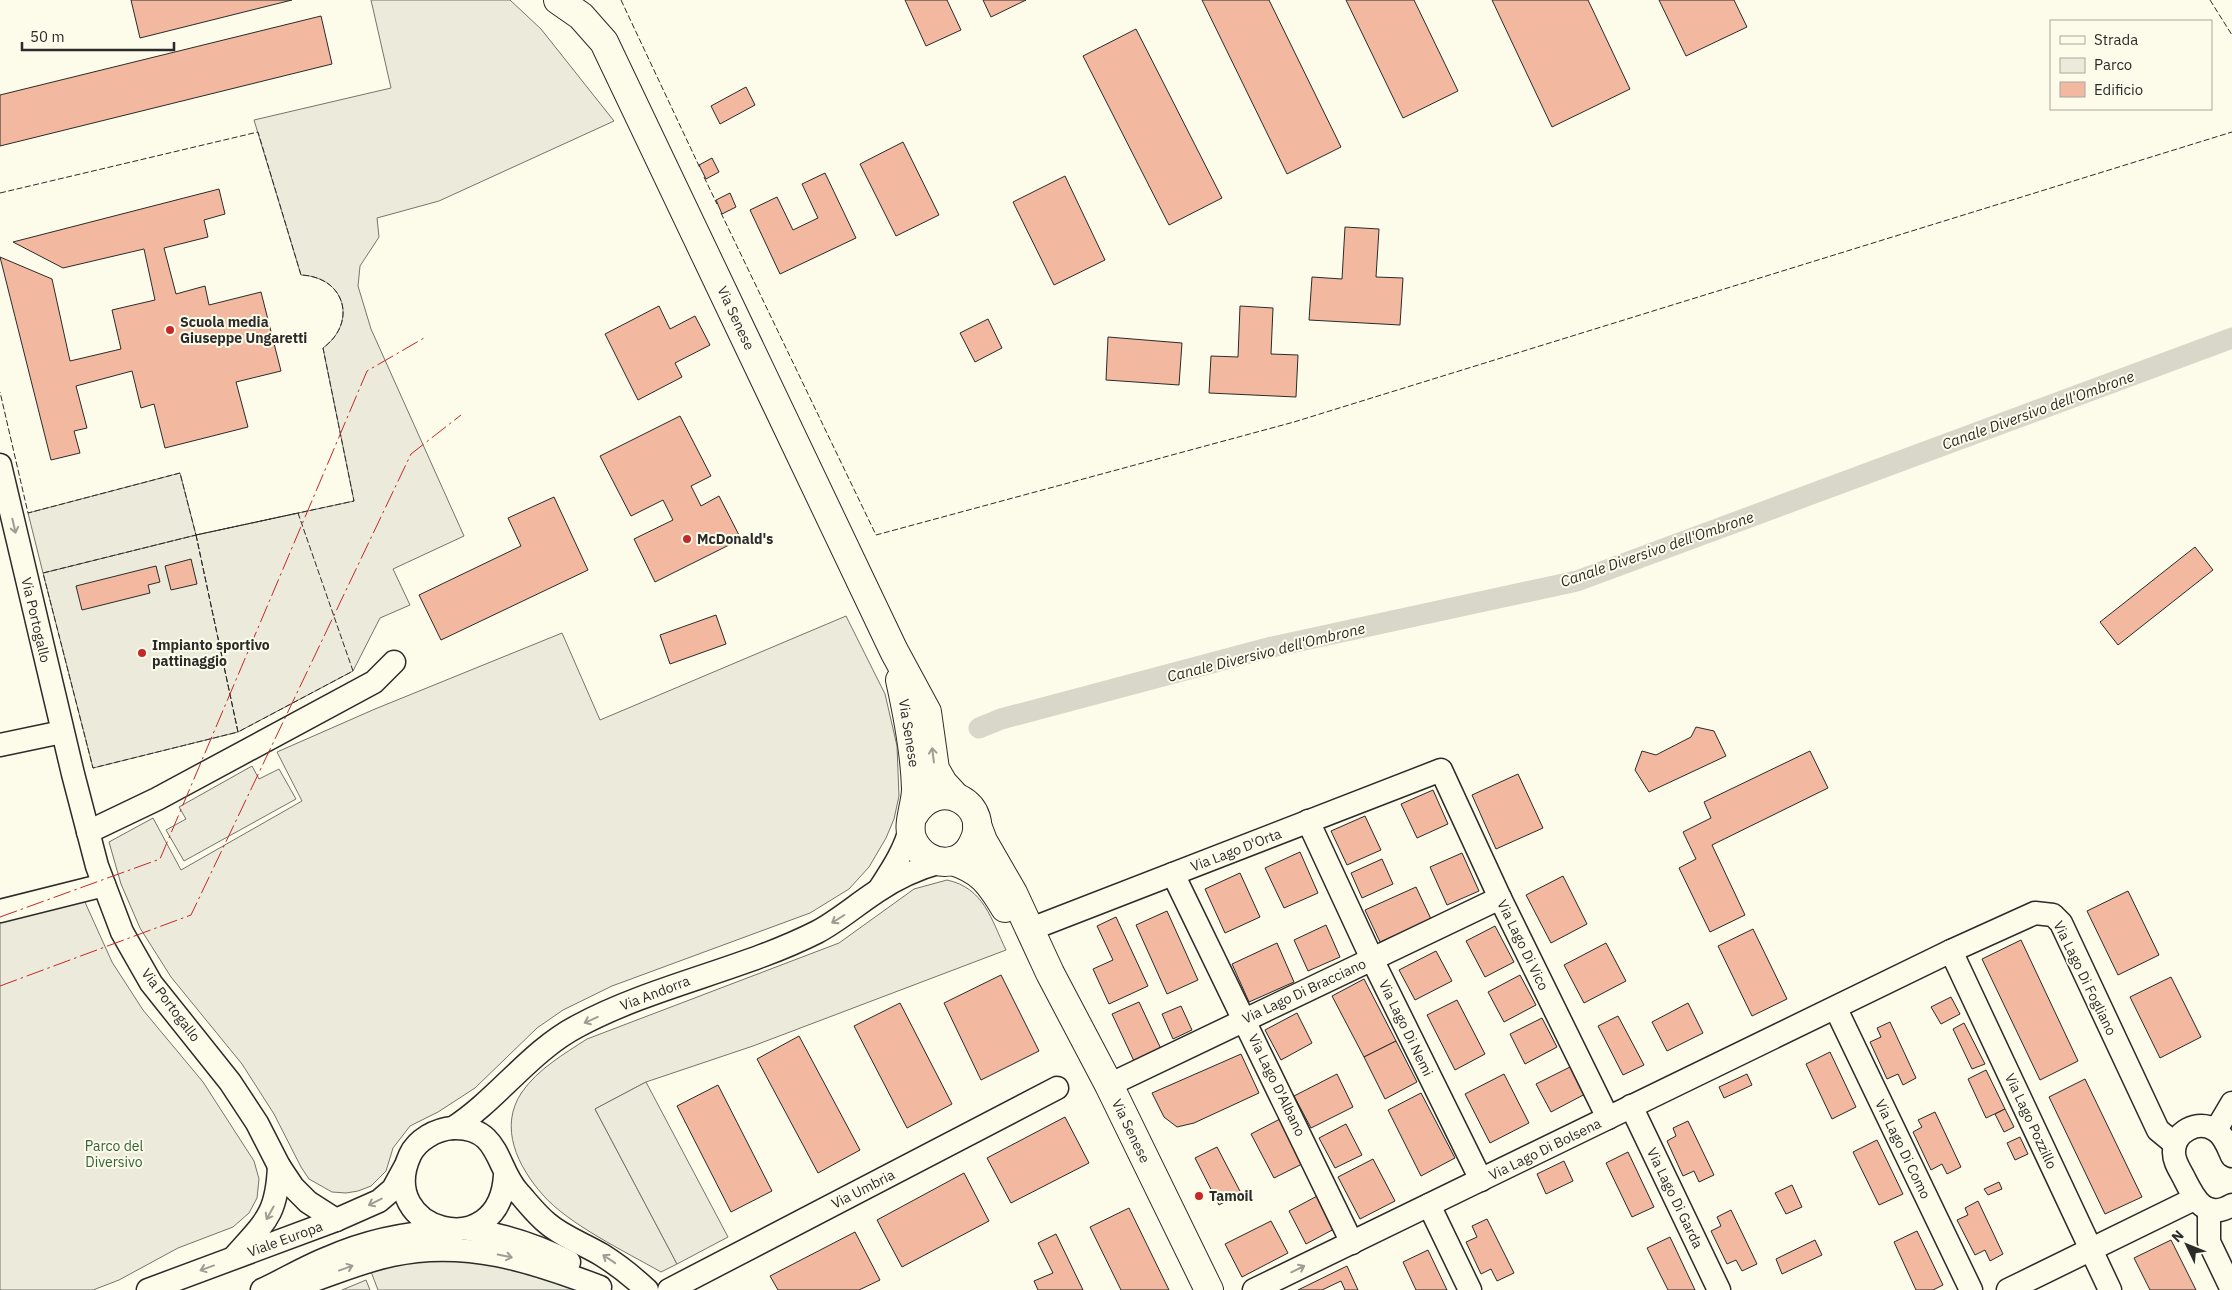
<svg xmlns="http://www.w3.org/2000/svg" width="2232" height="1290" viewBox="0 0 2232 1290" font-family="'IBM Plex Sans',sans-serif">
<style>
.green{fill:#ecebdb;stroke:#74746e}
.parking{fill:#eceadb;stroke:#74746e}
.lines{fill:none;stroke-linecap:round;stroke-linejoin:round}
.canal{stroke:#d8d7c9;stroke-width:21}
.building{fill:#f2b8a0;stroke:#2b2b2b}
.minor-casing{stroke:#2b2b2b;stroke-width:25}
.major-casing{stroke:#2b2b2b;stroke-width:30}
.minor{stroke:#fdfbea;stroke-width:22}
.major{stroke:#fdfbea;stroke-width:28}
.fence{stroke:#2b2b2b;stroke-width:1;stroke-dasharray:6 2.5;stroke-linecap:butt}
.power{stroke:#c62828;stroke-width:1;stroke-dasharray:18 4 2.5 4;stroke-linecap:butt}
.oneway{stroke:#9e9d94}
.poi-dot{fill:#c62828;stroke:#fdfbea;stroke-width:2}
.labels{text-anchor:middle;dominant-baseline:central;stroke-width:4;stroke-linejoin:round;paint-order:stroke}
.street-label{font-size:14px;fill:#2b2b2b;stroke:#fdfbea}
.poi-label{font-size:14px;font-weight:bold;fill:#2b2b2b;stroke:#fdfbea;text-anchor:start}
.park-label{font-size:14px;fill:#34623c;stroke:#fdfbea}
.water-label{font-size:15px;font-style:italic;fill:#2b2b2b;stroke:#fdfbea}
</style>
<rect width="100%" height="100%" fill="#fdfbea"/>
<g class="green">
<path d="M 371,0 L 510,0 L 541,29 L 614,121 L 439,201 L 377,218 L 379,237 L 360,266 L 358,286 L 371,329 L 464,536 L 393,569 L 410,605 L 380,618 L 353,671 L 238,732 L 93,768 L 43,573 L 196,535 L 354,501 L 323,348 C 358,322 345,277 301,275 L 254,120 L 391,88 Z"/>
<polygon points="846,616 885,694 897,746 899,796 894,819 886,838 869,867 849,889 810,913 612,986 563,1010 537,1028 475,1088 438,1112 410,1126 393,1148 386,1171 371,1186 358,1191 346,1193 332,1192 309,1179 301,1167 274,1114 242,1064 171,977 140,928 121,884 109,842 153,818 181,870 302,801 277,752 375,709 562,633 600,720"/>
<path d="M 947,880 C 984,888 991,919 1006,950 L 753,1046 L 646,1082 L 595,1109 L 677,1264 L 661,1272 C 626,1252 568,1224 543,1195 C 518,1167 498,1127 522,1092 C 538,1069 564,1054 587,1039 L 839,943 L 914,889 Z"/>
<polygon points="84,900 112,962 143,1010 203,1082 254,1161 259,1179 257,1198 249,1213 233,1227 178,1248 119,1280 93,1290 0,1290 0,922"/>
<polygon points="421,1259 494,1264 557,1282 574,1290 378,1290 370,1269"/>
</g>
<g class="parking">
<polygon points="180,473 196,535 43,573 28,513"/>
<polygon points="252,766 259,779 279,769 296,799 184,861 166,830 186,819 179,807"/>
<polygon points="646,1082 728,1237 677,1264 595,1109"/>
<polygon points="366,1280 370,1290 342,1290"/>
</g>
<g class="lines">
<polyline class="canal" points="979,728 1001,719 1272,647 1577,581 2232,338"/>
</g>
<g class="building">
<polygon points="131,0 292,0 140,38"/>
<polygon points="905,0 947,0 961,30 926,46"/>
<polygon points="983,0 1026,0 991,17"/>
<polygon points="1202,0 1269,0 1341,147 1287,174"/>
<polygon points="1346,0 1414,0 1458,91 1403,118"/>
<polygon points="1492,0 1588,0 1630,89 1552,127"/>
<polygon points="1659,0 1734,0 1747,27 1686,56"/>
<polygon points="321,16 332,64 0,146 0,95"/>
<polygon points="1136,29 1222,198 1169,225 1083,56"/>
<polygon points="746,87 755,105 720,124 711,106"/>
<polygon points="903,142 939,215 896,236 860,164"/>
<polygon points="712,158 719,172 706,179 699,165"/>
<polygon points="825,173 856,238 780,274 750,210 777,197 793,230 818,218 802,184"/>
<polygon points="1065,176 1105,260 1054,285 1013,202"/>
<polygon points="219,189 225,214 204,220 208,237 164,248 176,294 205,286 209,305 261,292 281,371 236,382 248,427 165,448 154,404 141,408 132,371 76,386 87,428 74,431 80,453 51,460 0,257 52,279 70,361 121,349 112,310 155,300 144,249 63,268 13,242"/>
<polygon points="730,193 736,207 722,214 716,200"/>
<polygon points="1345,227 1379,229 1376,277 1403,278 1400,325 1309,320 1312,277 1342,279"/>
<polygon points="659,306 670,329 695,316 710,345 675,363 682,377 638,400 605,334"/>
<polygon points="1240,306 1273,308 1271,354 1298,355 1296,397 1209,393 1211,356 1238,357"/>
<polygon points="988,319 1002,348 975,362 960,333"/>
<polygon points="1108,337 1182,343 1179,385 1106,380"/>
<polygon points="680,416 711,476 691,486 701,506 719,496 741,539 655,582 634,539 673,520 663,500 631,516 600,456"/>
<polygon points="554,497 588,570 441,640 419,595 521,546 508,518"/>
<polygon points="2195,547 2213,570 2118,645 2100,622"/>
<polygon points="191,559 197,584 171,590 165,566"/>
<polygon points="156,566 160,582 148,585 150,593 82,610 76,586"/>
<polygon points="716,615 726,644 670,664 660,635"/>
<polygon points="1696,727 1714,731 1726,756 1649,792 1635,770 1642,751 1656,755 1691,737"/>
<polygon points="1810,751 1828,788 1712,845 1745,915 1710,932 1679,868 1696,859 1683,832 1711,818 1704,802"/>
<polygon points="1518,774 1543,828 1496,849 1472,795"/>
<polygon points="1433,790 1448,824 1417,838 1401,804"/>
<polygon points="1365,816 1381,850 1347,865 1331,831"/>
<polygon points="1300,852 1318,893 1284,908 1265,868"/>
<polygon points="1462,853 1479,891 1447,905 1430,867"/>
<polygon points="1382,859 1393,884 1362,898 1351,873"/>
<polygon points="1240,873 1260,917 1225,933 1205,889"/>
<polygon points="1563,876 1587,924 1551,943 1526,895"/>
<polygon points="1416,887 1431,919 1380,942 1365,910"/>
<polygon points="2128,891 2159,955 2118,975 2087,911"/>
<polygon points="1167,911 1198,980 1167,994 1136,925"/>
<polygon points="1116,917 1148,986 1109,1004 1093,969 1113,960 1097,926"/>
<polygon points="1326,925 1340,957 1308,971 1294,940"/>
<polygon points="1495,926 1514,962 1485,977 1466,941"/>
<polygon points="1753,929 1787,999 1752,1016 1718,946"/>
<polygon points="2021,940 2078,1061 2040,1080 1982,959"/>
<polygon points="1277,943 1294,982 1249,1002 1232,964"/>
<polygon points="1606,943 1626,981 1584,1003 1564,965"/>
<polygon points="1436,951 1452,981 1415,1000 1399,970"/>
<polygon points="1001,975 1039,1051 981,1080 944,1003"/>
<polygon points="1520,975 1536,1005 1504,1022 1488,992"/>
<polygon points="2171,977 2201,1037 2160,1058 2130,997"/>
<polygon points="1364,979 1396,1041 1364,1057 1332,996"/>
<polygon points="1951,997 1960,1014 1941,1024 1931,1007"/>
<polygon points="1457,1000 1485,1054 1455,1070 1427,1015"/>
<polygon points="1139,1002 1161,1049 1134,1061 1112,1014"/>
<polygon points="900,1003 952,1104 907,1128 854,1026"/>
<polygon points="1688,1003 1703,1033 1667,1051 1652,1022"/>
<polygon points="1181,1006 1192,1030 1173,1039 1162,1014"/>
<polygon points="1297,1013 1312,1043 1281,1060 1265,1030"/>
<polygon points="1618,1016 1644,1065 1623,1075 1598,1026"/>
<polygon points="1542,1018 1557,1047 1525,1064 1510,1034"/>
<polygon points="1890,1022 1916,1078 1903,1085 1898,1074 1887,1079 1870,1042 1881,1037 1877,1028"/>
<polygon points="1964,1023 1985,1064 1972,1069 1953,1029"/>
<polygon points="799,1036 860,1150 818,1173 757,1059"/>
<polygon points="1396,1041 1417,1082 1385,1099 1364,1057"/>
<polygon points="1830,1052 1856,1107 1832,1119 1806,1064"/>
<polygon points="1241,1054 1259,1093 1194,1123 1177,1127 1164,1117 1152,1093"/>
<polygon points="1572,1066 1587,1093 1551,1112 1536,1084"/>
<polygon points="1986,1070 2005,1109 1986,1118 1968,1079"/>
<polygon points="1337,1074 1353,1107 1311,1128 1294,1096"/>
<polygon points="1504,1074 1529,1123 1490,1143 1465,1094"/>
<polygon points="1747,1074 1752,1085 1724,1098 1719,1087"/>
<polygon points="2085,1079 2142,1197 2105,1214 2049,1097"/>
<polygon points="718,1085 772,1191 731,1212 677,1106"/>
<polygon points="1421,1093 1455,1158 1421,1176 1388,1110"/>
<polygon points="2005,1109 2014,1127 2004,1132 1995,1114"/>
<polygon points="1935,1112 1961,1167 1947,1174 1942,1164 1931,1170 1913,1132 1922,1127 1918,1120"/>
<polygon points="1065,1117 1089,1163 1011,1203 987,1158"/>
<polygon points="1280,1119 1302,1164 1274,1178 1251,1134"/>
<polygon points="1688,1121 1714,1175 1699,1182 1694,1171 1683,1176 1667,1141 1676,1136 1673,1128"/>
<polygon points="1346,1124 1362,1155 1335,1168 1319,1138"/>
<polygon points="2020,1137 2028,1154 2015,1160 2007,1143"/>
<polygon points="1877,1140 1903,1194 1879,1205 1853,1152"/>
<polygon points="1217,1147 1241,1193 1219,1205 1195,1158"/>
<polygon points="1628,1152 1654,1207 1632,1217 1606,1163"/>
<polygon points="1373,1159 1395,1201 1360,1219 1338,1177"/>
<polygon points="1564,1161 1573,1181 1546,1194 1537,1174"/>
<polygon points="964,1173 989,1221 902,1267 877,1220"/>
<polygon points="1999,1182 2002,1189 1988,1195 1984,1189"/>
<polygon points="1792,1185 1802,1207 1786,1214 1775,1193"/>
<polygon points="1319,1195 1336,1228 1306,1244 1289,1211"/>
<polygon points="1978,1201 2003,1254 1990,1261 1985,1250 1975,1255 1957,1220 1968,1215 1965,1208"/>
<polygon points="1129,1208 1169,1290 1121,1290 1090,1227"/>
<polygon points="1731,1210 1757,1264 1742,1271 1736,1260 1727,1264 1711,1231 1721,1226 1717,1217"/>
<polygon points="1487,1219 1514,1273 1497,1281 1491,1269 1481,1274 1466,1242 1477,1237 1472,1226"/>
<polygon points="1271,1221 1288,1253 1242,1277 1225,1244"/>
<polygon points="1917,1231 1943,1285 1933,1290 1916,1290 1894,1242"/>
<polygon points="855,1232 880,1280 859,1290 778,1290 770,1276"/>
<polygon points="1056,1234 1083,1290 1038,1290 1034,1281 1053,1273 1038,1243"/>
<polygon points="1670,1237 1695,1290 1668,1290 1647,1248"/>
<polygon points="1815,1240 1822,1255 1782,1274 1776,1259"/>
<polygon points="2171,1240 2196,1290 2150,1290 2134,1258"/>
<polygon points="1428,1250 1447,1290 1416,1290 1403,1262"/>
<polygon points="1347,1266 1358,1290 1345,1290 1341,1281 1322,1290 1298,1290"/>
</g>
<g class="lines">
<g class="minor-casing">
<g id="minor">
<polyline points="0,465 73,774 97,866 122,932 151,983 230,1082 257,1123 279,1166 293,1187 308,1202 336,1220"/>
<polyline points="0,745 62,732"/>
<polyline points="1308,821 1372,959 1481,1180"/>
<polyline points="88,832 157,799 374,682 394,662"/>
<polyline points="1173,874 1352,1243"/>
<path d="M 880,888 C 893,868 905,850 911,826"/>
<polyline points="0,911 104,885"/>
<polyline points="1031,929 1441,770 1500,898 1608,1118"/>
<polyline points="1951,951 2110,1290"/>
<polyline points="1836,1009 1971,1290"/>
<polyline points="1109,1085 1500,898"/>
<polyline points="1631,1106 1719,1290"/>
<path d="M 453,1128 C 498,1099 530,1051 578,1026 C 652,986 742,970 817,932 C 838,921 856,905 876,892 C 895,879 919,868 941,862"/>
<polyline points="2216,1130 2232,1103"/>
<path d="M 2232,1156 C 2228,1147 2224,1135 2215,1130 C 2198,1119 2173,1132 2174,1153 C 2174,1162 2180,1170 2184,1178 C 2194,1198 2205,1221 2232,1205"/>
<path d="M 505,1175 C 500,1266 375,1231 410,1155 C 417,1140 436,1129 453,1128 C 500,1126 496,1168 518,1192 C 527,1202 536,1214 547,1223 C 563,1237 584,1244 602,1255 C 618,1265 633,1277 647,1290"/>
<polyline points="1429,1205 1470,1290"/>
<polyline points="2209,1209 2209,1242 2232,1290"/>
<path d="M 468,1229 C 503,1235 537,1245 569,1262"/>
<path d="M 235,1256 C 266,1221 277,1214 279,1166"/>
<polyline points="148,1290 336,1220 379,1201 393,1189 405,1167"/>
<path d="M 262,1290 C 284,1280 305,1267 328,1258 C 364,1242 405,1233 445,1231"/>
<path d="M 283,1290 C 320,1280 354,1263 392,1255 C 465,1239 532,1261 600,1287"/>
<polyline points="669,1290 1057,1088"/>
<polyline points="1254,1290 1951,951 2035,913 2053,915 2061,923 2158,1130 2175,1144"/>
<polyline points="2008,1290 2194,1199"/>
</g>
</g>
<g class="major-casing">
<g id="major">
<polyline points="558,0 581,16 604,42 894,651 927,712 935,769 943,783 955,796"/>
<path d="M 900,680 C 908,716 915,752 916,789 C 916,805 907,823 912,838 C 918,854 935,865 952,861 C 960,859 968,853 972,845 C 995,806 938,772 913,816"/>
<polyline points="977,825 983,841 1013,893 1050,973 1109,1085 1209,1290"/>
<path d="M 952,861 C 981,870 990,883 1005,908"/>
</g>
</g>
<use href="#minor" class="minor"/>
<use href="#major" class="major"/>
<g class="fence">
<polyline points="621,0 700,168"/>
<polyline points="2210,0 2232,35"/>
<polyline points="704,177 717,204"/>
<path d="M 0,193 L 258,132 L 301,275 C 345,277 358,322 323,348 L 354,501 L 196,535 L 180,473 L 28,513 L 0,392"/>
<polyline points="721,213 876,535 1294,422 2232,132"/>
<polygon points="298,513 353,671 238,732 196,535"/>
<polygon points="196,535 238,732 93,768 43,573"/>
</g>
<g class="power">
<polyline points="0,917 160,859 367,371 424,338"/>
<polyline points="0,986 191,915 411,454 461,415"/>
</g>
</g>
<defs><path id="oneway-shaft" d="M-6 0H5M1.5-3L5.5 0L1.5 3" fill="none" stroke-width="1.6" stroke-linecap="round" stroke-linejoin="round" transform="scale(1.25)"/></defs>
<g class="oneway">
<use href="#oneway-shaft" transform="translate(14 526) rotate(77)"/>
<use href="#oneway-shaft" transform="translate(933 755) rotate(-97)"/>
<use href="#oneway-shaft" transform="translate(838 919) rotate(148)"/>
<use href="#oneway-shaft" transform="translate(591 1020) rotate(156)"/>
<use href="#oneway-shaft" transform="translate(375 1202) rotate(153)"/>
<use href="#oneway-shaft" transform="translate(270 1213) rotate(119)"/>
<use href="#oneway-shaft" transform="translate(505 1256) rotate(12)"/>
<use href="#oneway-shaft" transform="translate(609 1259) rotate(-146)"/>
<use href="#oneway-shaft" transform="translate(207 1268) rotate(160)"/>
<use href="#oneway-shaft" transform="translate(346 1268) rotate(-20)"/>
<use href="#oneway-shaft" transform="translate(1298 1269) rotate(-26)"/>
</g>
<g class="poi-dot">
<circle cx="170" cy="330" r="5"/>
<circle cx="687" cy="539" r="5"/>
<circle cx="142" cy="653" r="5"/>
<circle cx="1199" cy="1196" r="5"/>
</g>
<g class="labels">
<g class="street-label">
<text transform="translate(736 318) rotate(65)">Via Senese</text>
<text transform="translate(36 620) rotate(77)">Via Portogallo</text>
<text transform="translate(909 733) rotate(81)">Via Senese</text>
<text transform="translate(1236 850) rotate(-21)">Via Lago D'Orta</text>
<text transform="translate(1523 945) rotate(64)">Via Lago Di Vico</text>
<text transform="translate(2085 978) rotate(64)">Via Lago Di Fogliano</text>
<text transform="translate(1304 991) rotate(-25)">Via Lago Di Bracciano</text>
<text transform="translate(655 993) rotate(-21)">Via Andorra</text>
<text transform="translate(171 1005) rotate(53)">Via Portogallo</text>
<text transform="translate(1406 1028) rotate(64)">Via Lago Di Nemi</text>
<text transform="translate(1277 1085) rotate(64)">Via Lago D'Albano</text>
<text transform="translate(2031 1121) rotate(65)">Via Lago Pozzillo</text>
<text transform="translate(1131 1131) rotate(64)">Via Senese</text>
<text transform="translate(1545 1149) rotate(-26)">Via Lago Di Bolsena</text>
<text transform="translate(1903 1149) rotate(64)">Via Lago Di Como</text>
<text transform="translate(863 1189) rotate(-27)">Via Umbria</text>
<text transform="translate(1675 1198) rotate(64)">Via Lago Di Garda</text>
<text transform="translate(285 1239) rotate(-20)">Viale Europa</text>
</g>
<g class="poi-label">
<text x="180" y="322">Scuola media<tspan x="180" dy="16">Giuseppe Ungaretti</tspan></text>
<text x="697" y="539">McDonald's</text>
<text x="152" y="645">Impianto sportivo<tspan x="152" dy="16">pattinaggio</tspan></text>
<text x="1209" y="1196">Tamoil</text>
</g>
<g class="park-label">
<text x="114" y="1146">Parco del<tspan x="114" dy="16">Diversivo</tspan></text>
</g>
<g class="water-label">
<text transform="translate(2038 410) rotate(-20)">Canale Diversivo dell'Ombrone</text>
<text transform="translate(1657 549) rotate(-19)">Canale Diversivo dell'Ombrone</text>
<text transform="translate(1266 652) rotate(-14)">Canale Diversivo dell'Ombrone</text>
</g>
</g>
<rect x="2050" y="20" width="162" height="90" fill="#fdfbea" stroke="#a9a89e"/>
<rect x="2060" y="36" width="25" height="8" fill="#fdfbea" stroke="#a9a89e"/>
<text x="2094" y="45" font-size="15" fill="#2b2b2b">Strada</text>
<rect x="2060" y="58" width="25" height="15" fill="#ecebdb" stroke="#a9a89e"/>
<text x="2094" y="70" font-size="15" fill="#2b2b2b">Parco</text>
<rect x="2060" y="82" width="25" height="15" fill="#f2b8a0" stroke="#a9a89e"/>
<text x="2094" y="95" font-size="15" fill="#2b2b2b">Edificio</text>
<g transform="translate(2187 1245) rotate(313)" stroke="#fdfbea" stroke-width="4" paint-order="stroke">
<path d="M0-4L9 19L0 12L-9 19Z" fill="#2b2b2b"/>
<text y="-8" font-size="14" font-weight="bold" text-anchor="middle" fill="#2b2b2b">N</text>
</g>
<path d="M22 42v8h152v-8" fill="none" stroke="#2b2b2b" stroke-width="2.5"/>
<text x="30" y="42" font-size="15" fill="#2b2b2b" stroke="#fdfbea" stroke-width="4" paint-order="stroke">50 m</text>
</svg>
